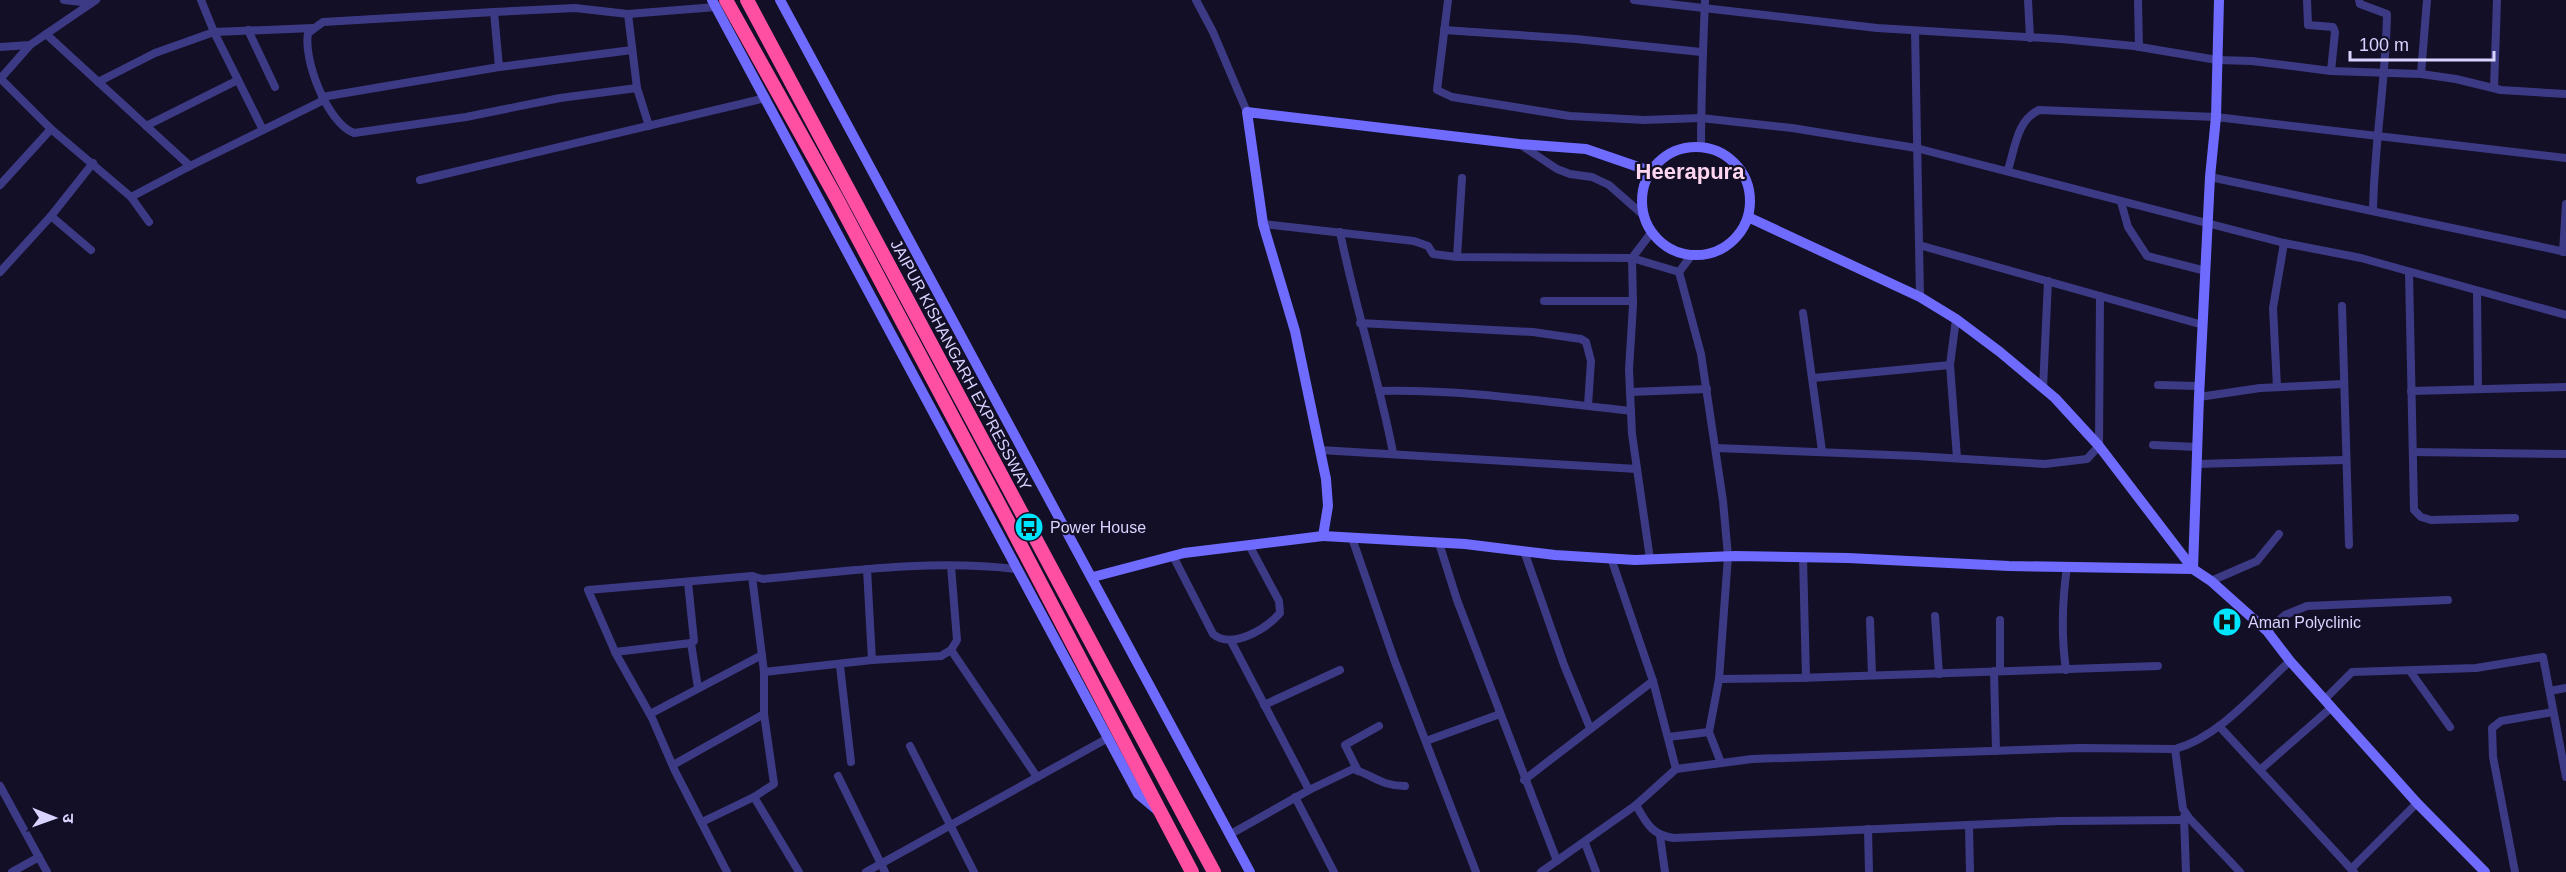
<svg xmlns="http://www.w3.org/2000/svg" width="2566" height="872" viewBox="0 0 2566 872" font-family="Arial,'Noto Sans Devanagari',sans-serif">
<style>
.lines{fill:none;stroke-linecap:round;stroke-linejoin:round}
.street{stroke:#3d3a85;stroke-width:8}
.secondary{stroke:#6f6bff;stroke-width:10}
.highway{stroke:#ff4fa3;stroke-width:14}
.labels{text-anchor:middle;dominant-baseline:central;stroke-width:4.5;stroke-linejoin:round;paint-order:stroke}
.street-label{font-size:16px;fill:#d9d4ff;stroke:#130f26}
.poi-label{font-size:16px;fill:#d9d4ff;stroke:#130f26;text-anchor:start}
.district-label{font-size:22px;font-weight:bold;fill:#ffd6f0;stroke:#130f26}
</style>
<rect width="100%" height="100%" fill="#130f26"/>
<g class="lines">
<g class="street">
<polyline points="64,0 91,3"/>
<polyline points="201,0 214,32 263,130"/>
<polyline points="1196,0 1213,32 1247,112"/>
<polyline points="1448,0 1437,90 1452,97 1570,116 1644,120 1701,118 1792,128 1916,148 2284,243 2361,258 2566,315"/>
<polyline points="1634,0 1877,28 2061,39 2134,46 2217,60 2252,61 2331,71 2421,74 2456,79 2501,90 2566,94"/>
<polyline points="2028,0 2030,38"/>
<polyline points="2138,0 2139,47"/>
<polyline points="2307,0 2308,25 2333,27 2335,32 2331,71"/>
<path d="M 2359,0 L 2360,4 L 2387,14 C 2386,80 2374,145 2373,211"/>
<polyline points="494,12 575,8 628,14"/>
<polyline points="248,30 275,87"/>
<polyline points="1444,30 1576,39 1701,52"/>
<polyline points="1915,31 1920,297"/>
<polyline points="46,34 190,166"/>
<polyline points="0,47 30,45 96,0"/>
<path d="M 499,67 L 494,12 L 323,22 L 308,33 C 303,59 327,123 354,133 L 466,117 L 560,98 L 637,88"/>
<polyline points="2421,74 2427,0"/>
<polyline points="0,79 30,45"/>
<polyline points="1,79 51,129 131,197 149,222"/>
<polyline points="98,82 155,53 214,32 313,28"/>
<polyline points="2494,88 2497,0"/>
<polyline points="322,97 499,67 632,50"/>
<polyline points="146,126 238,80"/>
<polyline points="649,126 637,88 628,14 716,7"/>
<polyline points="1521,145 1557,169 1570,174 1592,177 1609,185 1642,214"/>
<path d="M 1701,146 C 1701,97 1703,49 1705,0"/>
<path d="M 2008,170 C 2015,148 2017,120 2039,110 L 2216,117 L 2566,158"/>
<polyline points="2210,177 2566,252"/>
<polyline points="420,180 766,98"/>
<polyline points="0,185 51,129"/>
<polyline points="131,197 190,166 324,100"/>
<polyline points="2121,202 2128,227 2147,256 2206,271"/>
<polyline points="51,216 91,250"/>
<polyline points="1263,224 1414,241 1428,246 1433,254 1457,257 1632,258 1679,272"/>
<path d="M 1340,232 C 1355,306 1379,379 1393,453"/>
<polyline points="1919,245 2203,325"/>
<polyline points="2563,252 2566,204"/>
<polyline points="1691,256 1679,272 1701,354 1723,501 1728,556 1719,679 1709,732 1721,763"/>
<polyline points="1457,257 1462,178"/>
<polyline points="0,272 51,216 93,163"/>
<polyline points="2409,272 2414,510 2421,517 2431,520 2515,518"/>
<polyline points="2477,292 2478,389"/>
<polyline points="1544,301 1633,301"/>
<polyline points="2342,306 2349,545"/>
<polyline points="1803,313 1822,451"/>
<polyline points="1956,319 1950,365 1957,458"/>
<polyline points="1360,323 1533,332 1581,339 1586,342 1591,361 1588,405"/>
<polyline points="1813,378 1950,365"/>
<polyline points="2158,385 2199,386"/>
<polyline points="2277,387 2273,308 2284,243"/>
<polyline points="2043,388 2048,281"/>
<path d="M 1379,391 C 1464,389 1547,402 1631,411"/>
<polyline points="2411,391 2566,387"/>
<polyline points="1630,392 1707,389"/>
<polyline points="2199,397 2260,388 2344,384"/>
<polyline points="2153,445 2197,447"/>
<polyline points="1716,448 1916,456 2045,464 2087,459 2099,446 2100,296"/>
<polyline points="1320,450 1637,469"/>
<polyline points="2413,452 2566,454"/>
<polyline points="2197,464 2346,460"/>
<polyline points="1352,538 1395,662 1476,872"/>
<polyline points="1439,543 1457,600 1557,861"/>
<polyline points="1524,551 1564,665 1590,728"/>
<path d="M 1173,556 L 1213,634 C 1232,650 1266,629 1280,613 L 1279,601 L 1249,545"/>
<polyline points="1803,557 1806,678"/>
<polyline points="1611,558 1653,681 1676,769"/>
<polyline points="1650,559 1632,434 1629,370 1633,305 1632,258 1651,233"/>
<polyline points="867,569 872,660"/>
<polyline points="2211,581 2257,561 2279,534"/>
<polyline points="1935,616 1939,674"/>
<polyline points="1870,620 1872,675"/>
<polyline points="2267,631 2285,615 2307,606 2448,600"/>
<polyline points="1231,641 1309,790"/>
<polyline points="691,643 698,688"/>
<polyline points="951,650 1037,777"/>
<polyline points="615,652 691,643 694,641 688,582"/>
<polyline points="840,666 851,762"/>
<path d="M 2066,670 C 2061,635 2062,602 2067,567"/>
<polyline points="1994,671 1996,751"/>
<polyline points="2000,671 2000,620"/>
<polyline points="2410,671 2450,727"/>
<polyline points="764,672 872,660 941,656 951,650 957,640 951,566"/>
<polyline points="1719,679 1798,678 2158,666"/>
<polyline points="2550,691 2566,688"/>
<polyline points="2325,699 2352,672 2476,668 2543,657 2566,777"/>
<polyline points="1264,705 1340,670"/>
<polyline points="650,714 762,655"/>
<polyline points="2219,726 2354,872"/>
<polyline points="1668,737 1709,732"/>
<polyline points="1426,741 1500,714"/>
<polyline points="910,746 974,872"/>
<polyline points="2175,749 2183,809 2189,818 2240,872"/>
<polyline points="673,765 764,714"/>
<polyline points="2260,770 2332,707"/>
<polyline points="1358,771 1345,745 1379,726"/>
<polyline points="838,776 885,872"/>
<polyline points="1524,780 1653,681"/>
<polyline points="0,786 47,872"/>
<polyline points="754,797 799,872"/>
<polyline points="1295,797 1334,872"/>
<path d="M 1636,805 C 1647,824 1652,835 1674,838 L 2059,821 L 2184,820"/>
<polyline points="2184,817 2186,872"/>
<polyline points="702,822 754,797 774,784 764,714 764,672 752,576"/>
<polyline points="1969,826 1970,872"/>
<polyline points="1868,829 1869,872"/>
<path d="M 1229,835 L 1309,790 L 1353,769 C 1373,775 1381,786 1405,786"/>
<polyline points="1660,836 1665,872"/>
<polyline points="1585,843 1596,872"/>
<polyline points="2351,869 2417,803"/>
<polyline points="12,872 39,857"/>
<path d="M 727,872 L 675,771 L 652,718 L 616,654 L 588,590 L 752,576 L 763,579 C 847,571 933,559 1016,569"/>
<polyline points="866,872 1108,738"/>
<path d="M 1541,872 L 1636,805 L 1676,769 L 1752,759 L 2080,748 L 2175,749 C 2219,737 2256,692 2290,661"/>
<polyline points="2515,872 2493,757 2492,728 2501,721 2553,712"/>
</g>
<g class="secondary">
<polyline points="712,0 1138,794 1157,810"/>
<polyline points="780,0 1250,872"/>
<circle cx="1696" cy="201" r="54"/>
<polyline points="1748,217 1920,297 1956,319 2000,352 2055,398 2099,446 2193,569 2211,581 2267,631 2290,661 2417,803 2485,872"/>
<polyline points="1323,536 1465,544 1555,555 1635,560 1735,556 1848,558 2009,566 2193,569 2199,397 2210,177 2216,117 2219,0"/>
<polyline points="1093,577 1184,553 1323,536 1328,506 1326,479 1295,331 1263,224 1247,112 1519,144 1586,149 1650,171"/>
</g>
<g class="highway">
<polyline points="726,0 837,199 1008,521 1192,872"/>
<polyline points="747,0 1214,872"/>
</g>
</g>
<defs>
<g id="bus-disc" transform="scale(1.5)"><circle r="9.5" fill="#00e5ff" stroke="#130f26"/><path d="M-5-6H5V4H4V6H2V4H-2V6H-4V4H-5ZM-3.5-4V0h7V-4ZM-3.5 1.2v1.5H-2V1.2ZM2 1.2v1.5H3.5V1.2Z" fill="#111"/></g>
<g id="hospital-disc" transform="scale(1.5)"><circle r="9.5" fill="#00e5ff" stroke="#130f26"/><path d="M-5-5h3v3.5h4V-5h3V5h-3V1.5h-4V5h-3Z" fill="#111"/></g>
</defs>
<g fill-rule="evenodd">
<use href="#bus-disc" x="1029" y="527"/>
<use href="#hospital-disc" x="2227" y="622"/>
</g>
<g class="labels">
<g class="street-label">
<text transform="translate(961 365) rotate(62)">JAIPUR KISHANGARH EXPRESSWAY</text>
</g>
<g class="poi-label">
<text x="1050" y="527">Power House</text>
<text x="2248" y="622">Aman Polyclinic</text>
</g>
<g class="district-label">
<text x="1690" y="171">Heerapura</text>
</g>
</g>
<g transform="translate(54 818) rotate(91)" stroke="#130f26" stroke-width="4.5" paint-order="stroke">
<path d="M0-4.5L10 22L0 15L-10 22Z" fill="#d9d4ff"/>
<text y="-9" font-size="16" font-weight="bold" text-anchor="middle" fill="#d9d4ff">उ</text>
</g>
<path d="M2350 51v9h144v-9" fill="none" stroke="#d9d4ff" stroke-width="3"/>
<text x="2359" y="51" font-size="18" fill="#d9d4ff" stroke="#130f26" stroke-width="4.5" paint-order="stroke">100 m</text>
</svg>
